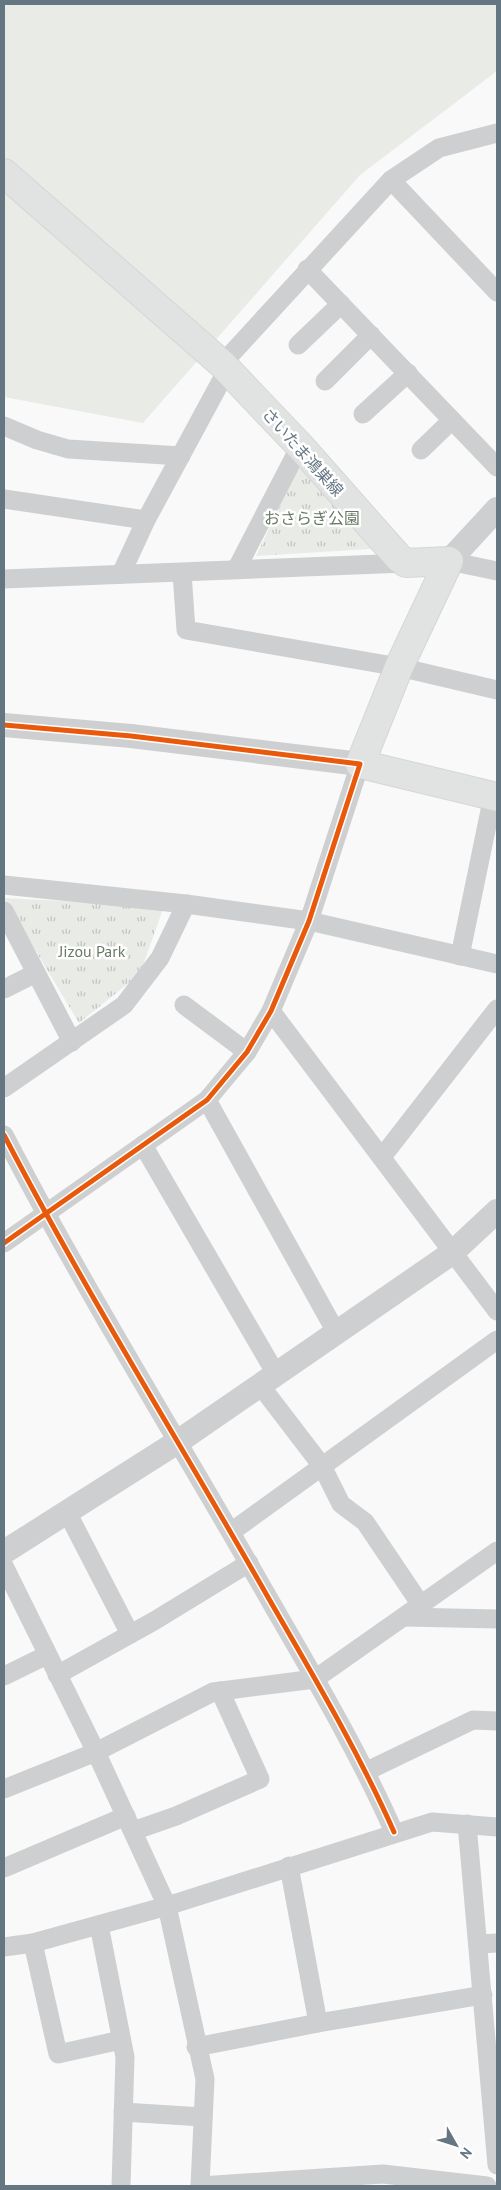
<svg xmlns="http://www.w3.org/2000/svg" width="501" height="2190" viewBox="0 0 501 2190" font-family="'PT Sans','Noto Sans JP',sans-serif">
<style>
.green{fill:#e8ebe6}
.park{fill:url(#park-tufts)}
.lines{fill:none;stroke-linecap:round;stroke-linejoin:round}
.primary-casing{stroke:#d5d6d7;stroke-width:30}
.minor{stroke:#cecfd0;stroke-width:19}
.tertiary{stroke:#cecfd0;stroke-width:24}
.primary{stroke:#e1e2e2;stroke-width:28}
.cycleway-casing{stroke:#fff;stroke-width:8}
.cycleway{stroke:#e8590c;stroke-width:5}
.labels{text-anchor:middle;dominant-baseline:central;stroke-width:5;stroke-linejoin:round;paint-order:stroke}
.street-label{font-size:16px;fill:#657683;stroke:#fff}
.park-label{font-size:16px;fill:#687a64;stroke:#fff}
</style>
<defs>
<pattern id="park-tufts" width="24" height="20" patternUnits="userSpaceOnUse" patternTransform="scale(1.25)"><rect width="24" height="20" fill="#e8ebe6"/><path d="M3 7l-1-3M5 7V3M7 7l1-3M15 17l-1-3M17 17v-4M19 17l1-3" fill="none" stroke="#c0c3c0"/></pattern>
</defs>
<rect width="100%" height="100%" fill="#f9f9f9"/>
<polygon class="green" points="4,4 497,4 497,71 360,175 143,423 4,397"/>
<g class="park">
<polygon points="304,456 386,548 256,556"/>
<polygon points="4,898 164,906 140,974 79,1023"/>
</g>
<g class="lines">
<g class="primary-casing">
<polyline id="primary" points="4,173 222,364 300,446 399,558 406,563 449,561 399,667 360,764 497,797"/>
</g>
<g class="minor">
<polyline points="391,180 497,292"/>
<polyline points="307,269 497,467"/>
<polyline points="298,345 341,304"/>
<polyline points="222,364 391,180 439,148 497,133"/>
<polyline points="325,381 371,335"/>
<polyline points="363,414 408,373"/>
<polyline points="4,426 37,440 68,449 181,456"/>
<polyline points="421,450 452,420"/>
<polyline points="4,499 146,520"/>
<polyline points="449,561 497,571"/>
<polyline points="237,568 300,446"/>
<polyline points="182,573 186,630 399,667 497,690"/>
<polyline points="121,574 146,520 227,370"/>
<polyline points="4,579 406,563"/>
<polyline points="4,885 186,904 309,921 497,964"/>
<polyline points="4,911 72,1042"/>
<polyline points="460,956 493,796"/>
<polyline points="4,989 36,973"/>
<polyline points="184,1005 247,1052"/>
<polyline points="271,1011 497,1311"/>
<polyline points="4,1088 124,1005 160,958 186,904"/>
<polyline points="207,1100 336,1332"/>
<path d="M 4,1135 C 86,1293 181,1444 269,1599 C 313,1675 358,1751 394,1832"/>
<polyline points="143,1145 276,1374"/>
<polyline points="382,1157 497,1009"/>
<polyline points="4,1243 207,1100 247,1052 271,1011 309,921 360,764"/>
<polyline points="260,1385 322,1466 341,1504 365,1522 421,1605"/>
<polyline points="67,1512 130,1634"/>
<polyline points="231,1532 497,1340"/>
<polyline points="4,1566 96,1752 167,1906 205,2079 200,2186"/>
<polyline points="405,1617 497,1619"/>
<polyline points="57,1675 154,1621 249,1563"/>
<polyline points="4,1676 47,1655"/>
<polyline points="367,1771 473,1720 497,1721"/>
<polyline points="4,1789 96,1752 213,1692 315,1679 497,1551"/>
<polyline points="467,1824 497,2165"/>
<polyline points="133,1831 176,1816 260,1779 220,1691"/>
<polyline points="289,1866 318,2023"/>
<polyline points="4,1868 126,1816"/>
<polyline points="99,1925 125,2057 121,2186"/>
<polyline points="33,1943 58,2054 121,2040"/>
<polyline points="478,1944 497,1943"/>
<polyline points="4,1947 33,1943 167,1906 432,1822 497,1827"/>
<polyline points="196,2047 318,2023 483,1995"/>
<polyline points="123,2112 203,2117"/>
<polyline points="200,2186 383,2174 487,2186"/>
</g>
<g class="tertiary">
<polyline points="449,561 497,509"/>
<polyline points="4,725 131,736 360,764"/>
<polyline points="4,1552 179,1441 452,1253 497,1211"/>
</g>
<use href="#primary" class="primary"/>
<g class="cycleway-casing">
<g id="cycleway">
<polyline points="4,725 131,736 360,764 309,921 271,1011 247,1052 207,1100 4,1243"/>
<path d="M 4,1135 C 86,1293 181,1444 269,1599 C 313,1675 358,1751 394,1832"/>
</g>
</g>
<use href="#cycleway" class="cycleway"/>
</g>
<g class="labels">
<g class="street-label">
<text transform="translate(303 452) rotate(48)">さいたま鴻巣線</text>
</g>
<g class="park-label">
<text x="312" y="518">おさらぎ公園</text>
<text x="92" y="951">Jizou Park</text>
</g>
</g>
<rect width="501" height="2190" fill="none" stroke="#657683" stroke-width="10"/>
<g transform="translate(456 2145) rotate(129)" stroke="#ffffff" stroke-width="4" paint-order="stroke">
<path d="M0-4L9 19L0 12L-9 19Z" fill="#657683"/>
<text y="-8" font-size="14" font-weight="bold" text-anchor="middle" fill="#657683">N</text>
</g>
</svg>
